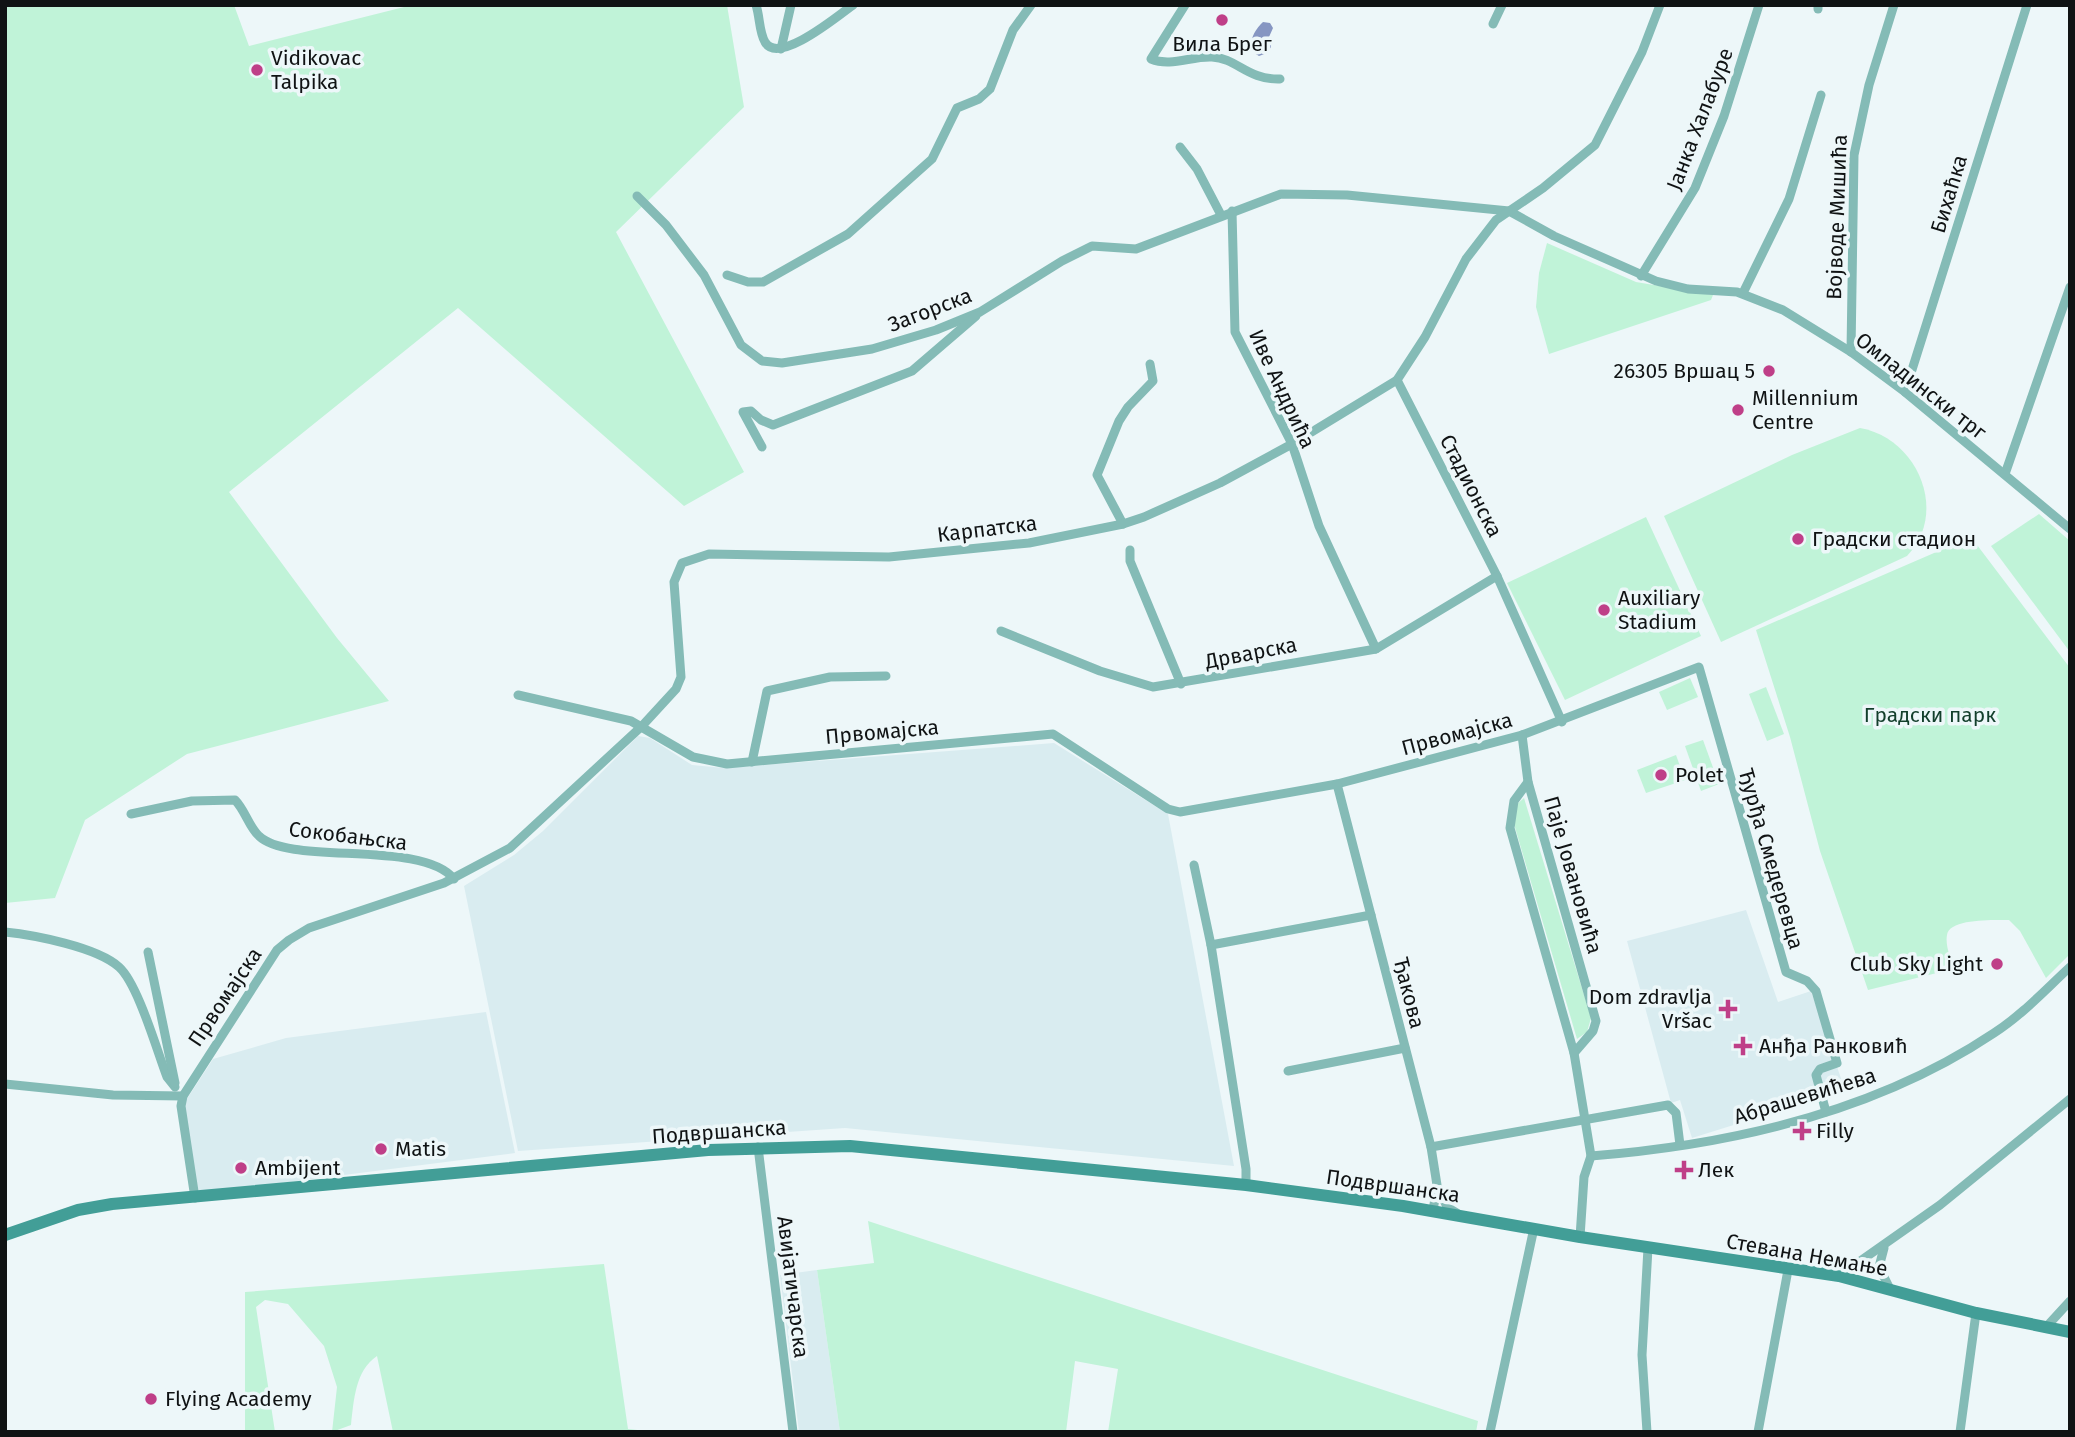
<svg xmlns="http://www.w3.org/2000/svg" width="2075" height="1437" viewBox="0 0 2075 1437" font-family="'Fira Sans',sans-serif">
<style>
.built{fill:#d9ecf0}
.green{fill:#c0f3d8}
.water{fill:#8696c2}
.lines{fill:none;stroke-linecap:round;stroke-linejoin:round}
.street{stroke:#84bbb6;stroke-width:9}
.secondary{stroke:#429e97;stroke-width:12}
.poi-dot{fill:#bf3f88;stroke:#edf7f9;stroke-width:2.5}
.labels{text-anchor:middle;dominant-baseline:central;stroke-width:7;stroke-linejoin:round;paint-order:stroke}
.poi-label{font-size:21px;fill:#101314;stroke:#edf7f9;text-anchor:start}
.street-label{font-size:21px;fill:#101314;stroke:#edf7f9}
.park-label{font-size:21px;fill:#133f2c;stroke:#edf7f9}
</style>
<rect width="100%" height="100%" fill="#edf7f9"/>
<g class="built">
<polygon points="638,736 650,738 692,765 724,768 1054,743 1168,814 1234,1166 845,1128 518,1151 464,886 514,855 543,831"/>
<polygon points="1746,910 1778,1002 1811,991 1845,1090 1692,1138 1680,1100 1671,1103 1627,941"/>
<polygon points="486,1012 515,1153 196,1194 183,1105 213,1059 286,1038"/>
<polygon points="817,1270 840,1432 799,1432 780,1275"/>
</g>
<g class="green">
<polygon points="5,5 234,5 249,46 412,5 727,5 744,107 616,232 744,472 684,506 458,308 229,492 337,638 389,701 187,754 85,820 55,898 5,903"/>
<polygon points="1547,243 1636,282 1713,295 1711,300 1549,354 1536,307 1539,273"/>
<path d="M 1860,428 C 1918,438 1949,513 1907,556 L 1721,642 L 1664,516 L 1792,455 Z"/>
<polygon points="2039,514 2070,541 2070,652 1991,546"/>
<polygon points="1646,517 1701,636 1565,700 1507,583"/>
<path d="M 1971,537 L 2070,668 L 2070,954 L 2046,978 L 2020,931 L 2009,920 C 1996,920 1949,918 1947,935 C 1945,945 1951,959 1953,969 L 1868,990 L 1820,851 L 1790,737 L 1756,630 Z"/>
<polygon points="1690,678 1698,697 1667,710 1659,692"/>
<polygon points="1766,687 1784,734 1767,741 1749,694"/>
<polygon points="1703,740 1719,784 1701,791 1685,746"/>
<polygon points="1676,755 1685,780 1646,793 1637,770"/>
<polygon points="1524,798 1591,1018 1587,1032 1577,1039 1514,824 1516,805"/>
<polygon points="868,1221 1478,1421 1476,1432 1108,1432 1118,1369 1075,1361 1066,1432 840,1432 817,1270 874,1263"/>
<path d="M 604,1264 L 628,1429 L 656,1432 L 393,1432 L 377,1356 C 355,1371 354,1400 351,1425 L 332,1432 L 337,1387 L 324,1346 L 288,1304 L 265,1300 L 256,1307 L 275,1432 L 245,1432 L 245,1292 Z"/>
</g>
<path class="water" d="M 1263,22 L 1270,23 L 1273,28 L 1269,37 L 1271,47 L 1267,53 L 1259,56 L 1251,51 C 1249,41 1255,29 1263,22 Z"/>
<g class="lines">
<g class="street">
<path d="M 756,5 C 760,17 759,32 765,42 C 778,66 839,15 853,5"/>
<path d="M 1185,5 L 1151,59 C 1171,67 1191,56 1212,57 C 1237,58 1247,80 1280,79"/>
<polyline points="1818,5 1818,9"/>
<polyline points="1493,24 1502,5"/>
<polyline points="781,49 791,5"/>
<polyline points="1180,147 1197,169 1221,215"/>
<polyline points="637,196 666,225 704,275 741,345 762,361 782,363 872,349 936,330 980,312 1062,261 1092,246 1136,249 1281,194 1347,195 1509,211 1554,236 1656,281 1688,289 1737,292 1783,310 1851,352 1905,392 2070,529"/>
<polyline points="1232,211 1235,332 1292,444 1319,526 1376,649"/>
<polyline points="727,275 748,282 763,282 848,234 932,159 957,108 979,99 990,89 1013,30 1031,5"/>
<polyline points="1641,276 1695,188 1724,116 1759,5"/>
<polyline points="1743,293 1789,199 1821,95"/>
<polyline points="1851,352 1854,155 1869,85 1894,5"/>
<polyline points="1397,380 1497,576 1562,722"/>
<polyline points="1905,392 2027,5"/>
<polyline points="762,447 743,412 751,411 761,420 773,425 912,371 976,316"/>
<polyline points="2005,474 2070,287"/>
<polyline points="1123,524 1097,475 1119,421 1128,407 1153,381 1150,364"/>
<polyline points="1130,550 1130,561 1181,684"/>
<polyline points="1001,631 1100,671 1153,687 1376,649 1497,576"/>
<polyline points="518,695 631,721 693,757 727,764 1053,734 1168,809 1180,812 1337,784 1522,735 1699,667 1786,972 1807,981 1816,991 1837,1063 1820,1069 1816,1075 1826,1112"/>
<polyline points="1522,735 1528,782 1596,1021 1593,1031 1574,1053"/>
<polyline points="752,762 767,691 830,677 886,676"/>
<polyline points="1528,782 1514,801 1510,828 1574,1053 1591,1156 1584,1177 1580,1237"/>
<polyline points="1337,784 1431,1147 1437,1185 1433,1211"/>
<path d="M 131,814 L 192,801 L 235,800 C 245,810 249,827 259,836 C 290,866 422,839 454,879"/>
<polyline points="1194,865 1211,945 1246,1169 1246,1185"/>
<path d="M 5,932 C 34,935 97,947 119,967 C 138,984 157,1051 167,1077 L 175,1087"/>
<polyline points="1211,945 1371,915"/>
<polyline points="148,952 175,1083"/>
<polyline points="1288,1071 1405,1048"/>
<polyline points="5,1084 113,1095 183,1096"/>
<polyline points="758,1147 793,1432"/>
<polyline points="1431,1147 1668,1105 1676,1113 1680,1145"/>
<path d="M 1591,1156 C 1731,1145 1876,1112 1994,1033 C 2022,1015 2045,990 2070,967"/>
<polyline points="1439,1189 1447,1207 1457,1213"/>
<polyline points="195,1198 181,1106 183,1096 277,950 289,940 309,928 444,883 510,848 642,726 676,689 681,677 674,582 682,563 709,554 889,557 1029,543 1123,524 1144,517 1220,483 1292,444 1397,380 1425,337 1466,259 1496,220 1543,188 1595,145 1642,52 1660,5"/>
<polyline points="1884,1248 1879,1267 1890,1289"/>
<polyline points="1839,1276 1940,1205 2070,1099"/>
<polyline points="2048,1325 2070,1301"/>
<polyline points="1490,1432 1534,1228"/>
<polyline points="1647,1432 1642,1355 1648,1248"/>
<polyline points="1758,1432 1788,1270"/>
<polyline points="1960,1432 1976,1313"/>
</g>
<polyline class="secondary" points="5,1235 78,1210 112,1204 708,1150 850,1146 1246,1185 1403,1206 1580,1237 1839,1276 1976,1313 2070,1332"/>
</g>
<g class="poi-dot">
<circle cx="1222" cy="20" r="7"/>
<circle cx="257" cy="70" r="7"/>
<circle cx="1769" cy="371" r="7"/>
<circle cx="1738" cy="410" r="7"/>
<circle cx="1798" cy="539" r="7"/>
<circle cx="1604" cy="610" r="7"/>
<circle cx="1661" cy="775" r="7"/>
<circle cx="1997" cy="964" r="7"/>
<path d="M1724.5 998.5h7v7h7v7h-7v7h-7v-7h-7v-7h7z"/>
<path d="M1739.5 1035.5h7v7h7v7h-7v7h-7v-7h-7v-7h7z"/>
<path d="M1798.5 1120.5h7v7h7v7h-7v7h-7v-7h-7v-7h7z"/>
<circle cx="381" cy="1149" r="7"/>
<circle cx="241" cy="1168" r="7"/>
<path d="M1680.5 1159.5h7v7h7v7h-7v7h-7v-7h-7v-7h7z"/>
<circle cx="151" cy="1399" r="7"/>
</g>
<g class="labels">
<g class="poi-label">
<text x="1222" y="44" text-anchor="middle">Вила Брег</text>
<text x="271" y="58">Vidikovac<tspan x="271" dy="24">Talpika</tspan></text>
<text x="1755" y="371" text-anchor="end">26305 Вршац 5</text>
<text x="1752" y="398">Millennium<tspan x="1752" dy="24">Centre</tspan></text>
<text x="1812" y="539">Градски стадион</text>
<text x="1618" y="598">Auxiliary<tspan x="1618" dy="24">Stadium</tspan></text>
<text x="1675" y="775">Polet</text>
<text x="1983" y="964" text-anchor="end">Club Sky Light</text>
<text x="1712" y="997" text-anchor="end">Dom zdravlja<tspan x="1712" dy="24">Vršac</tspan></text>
<text x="1759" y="1046">Анђа Ранковић</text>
<text x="1816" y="1131">Filly</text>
<text x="395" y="1149">Matis</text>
<text x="255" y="1168">Ambijent</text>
<text x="1698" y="1170">Лек</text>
<text x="165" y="1399">Flying Academy</text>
</g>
<g class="street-label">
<text transform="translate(1700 119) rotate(-69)">Јанка Халабуре</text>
<text transform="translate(1949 194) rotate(-73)">Бихаћка</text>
<text transform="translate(1837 217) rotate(-88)">Војводе Мишића</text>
<text transform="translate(930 310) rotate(-21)">Загорска</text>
<text transform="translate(1921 386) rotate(38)">Омладински трг</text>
<text transform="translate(1282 389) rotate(65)">Иве Андрића</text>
<text transform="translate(1471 486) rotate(63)">Стадионска</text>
<text transform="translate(987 529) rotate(-7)">Карпатска</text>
<text transform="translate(1251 653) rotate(-11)">Дрварска</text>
<text transform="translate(882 732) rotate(-5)">Првомајска</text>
<text transform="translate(1457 734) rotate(-15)">Првомајска</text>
<text transform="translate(348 836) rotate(7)">Сокобањска</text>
<text transform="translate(1771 859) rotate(74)">Ђурђа Смедеревца</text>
<text transform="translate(1573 875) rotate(74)">Паје Јовановића</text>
<text transform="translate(1409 993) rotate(76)">Ђакова</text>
<text transform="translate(225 997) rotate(-56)">Првомајска</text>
<text transform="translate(1805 1096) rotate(-17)">Абрашевићева</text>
<text transform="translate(719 1132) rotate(-4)">Подвршанска</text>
<text transform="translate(1393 1186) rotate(8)">Подвршанска</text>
<text transform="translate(1807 1255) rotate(10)">Стевана Немање</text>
<text transform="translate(793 1287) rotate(83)">Авијатичарска</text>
</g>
<g class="park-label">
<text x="1930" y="715">Градски парк</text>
</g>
</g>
<rect width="2075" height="1437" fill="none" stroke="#101314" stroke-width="14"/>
</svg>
